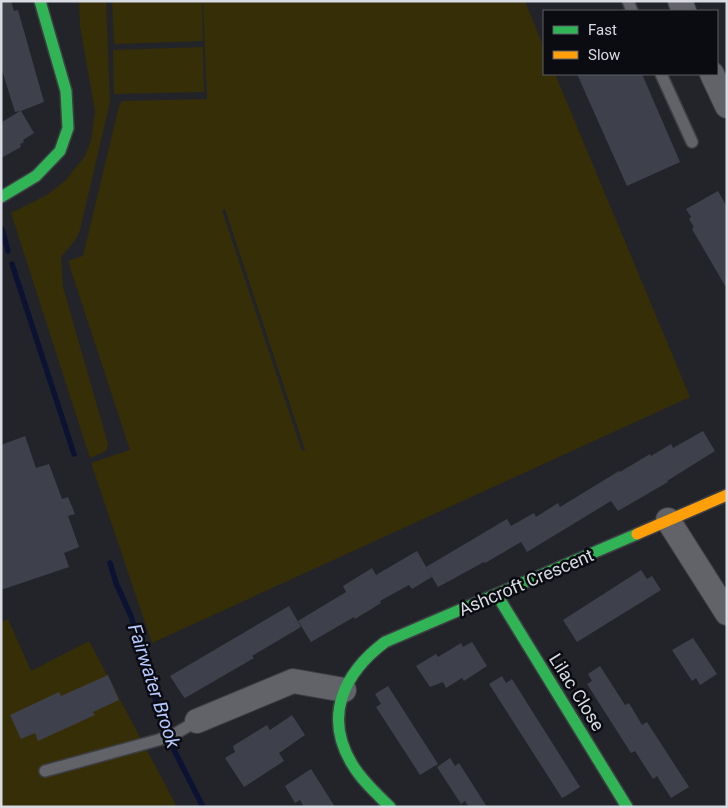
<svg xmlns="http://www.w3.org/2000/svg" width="728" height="808" viewBox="0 0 728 808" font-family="Roboto,sans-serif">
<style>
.green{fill:#362e06;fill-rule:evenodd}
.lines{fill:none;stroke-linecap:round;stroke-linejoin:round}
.stream{stroke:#0c1332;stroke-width:5.5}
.building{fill:#3e414b}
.lane-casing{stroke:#3d3f44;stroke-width:14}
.street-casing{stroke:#3d3f44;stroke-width:26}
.fast-casing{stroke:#3d3f44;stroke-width:14}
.slow-casing{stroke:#3d3f44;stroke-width:14}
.lane{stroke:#626368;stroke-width:11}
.street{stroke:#626368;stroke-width:24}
.fast{stroke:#30b455;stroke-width:11}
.slow{stroke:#ff9f0a;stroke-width:11}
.labels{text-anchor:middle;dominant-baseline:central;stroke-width:5;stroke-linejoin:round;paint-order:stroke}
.street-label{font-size:18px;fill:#d9dce3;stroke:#0a0c11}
.water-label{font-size:19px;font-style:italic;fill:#b6c8fe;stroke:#0a0c11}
</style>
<rect width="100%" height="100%" fill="#22242a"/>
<g class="green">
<polygon points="79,1 106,1 110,102 80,230 76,239 61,257 63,287 108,444 106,451 90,458 11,213 47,195 66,180 85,156 91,141 95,111 80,26"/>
<polygon points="112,1 202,1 203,41 114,44"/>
<path d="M 203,1 L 525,1 L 544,48 L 544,74 L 555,74 L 690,397 L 152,643 L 91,463 L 130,450 L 68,261 L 83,256 L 119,106 L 122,101 L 207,99 ZM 225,209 L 305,450 L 302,451 L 222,210 Z"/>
<polygon points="203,47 204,92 114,94 113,50"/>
<polygon points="8,619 31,671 89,641 177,807 1,807 1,622"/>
</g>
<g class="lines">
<g class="stream">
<polyline points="2,229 8,251"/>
<polyline points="12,264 74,454"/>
<polyline points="110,563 116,583 131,616 157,705 172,746 203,807"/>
</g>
</g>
<g class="building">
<polygon points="1,1 11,1 14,11 18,10 44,102 21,111 34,133 23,140 24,142 20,144 21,147 1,158 1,125 3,124 2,122 20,111 15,112 1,67"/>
<polygon points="577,74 642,74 680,162 627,186"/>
<polygon points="718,191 727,207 727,289 692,229 694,227 689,219 691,217 686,209"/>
<polygon points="703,431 715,451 667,481 668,482 618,511 611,501 527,552 521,542 485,563 484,562 438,587 426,567 507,519 511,526 534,513 536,517 558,503 560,507 619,471 620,472 650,454 651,456 671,444 673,448"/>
<polygon points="25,436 36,468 49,464 62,499 68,497 75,514 68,516 79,547 64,553 69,567 1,590 1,445"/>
<polygon points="417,551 432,577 412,589 409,585 380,601 381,603 355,619 354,617 311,642 298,621 346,592 343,586 372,568 376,575"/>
<polygon points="641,570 647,579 652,576 661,590 577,642 563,620"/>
<polygon points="289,606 301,627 252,656 254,658 185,698 183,696 170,676"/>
<polygon points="693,638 717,674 700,685 696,678 692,681 672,650"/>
<polygon points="472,642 487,666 464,681 462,678 446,688 443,682 430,687 416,666 436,654 438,657 461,643 463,647"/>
<polygon points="600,666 625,705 629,703 642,725 647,722 689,787 671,798 657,776 653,779 635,751 631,753 587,684 592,681 588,674"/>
<polygon points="108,675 119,700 93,712 95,715 38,741 35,733 21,739 10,715 59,692 61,696"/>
<polygon points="502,676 506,683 512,679 580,787 566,796 562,798 489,684"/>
<polygon points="388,686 438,764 420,775 376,707 381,704 375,694"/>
<polygon points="292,715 305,735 279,753 284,761 244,787 225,758 235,752 233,746 267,725 270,730"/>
<polygon points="450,758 455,766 459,763 487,807 469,807 465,801 461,804 437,767"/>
<polygon points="311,769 335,807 304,807 300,800 295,803 285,786"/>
</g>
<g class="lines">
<g class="lane-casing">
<g id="lane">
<polyline points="628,1 632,11"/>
<polyline points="661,74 692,142"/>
<polyline points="45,771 158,740 173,735 197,721"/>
</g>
</g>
<g class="street-casing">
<g id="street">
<polyline points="680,1 684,11"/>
<polyline points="712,74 727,106"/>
<polyline points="668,520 727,613"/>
<polyline points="197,721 293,681 344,690"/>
</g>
</g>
<g class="fast-casing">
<g id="fast">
<polyline points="1,197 36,176 60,151 68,128 66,91 40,1"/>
<polyline points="497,595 627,807"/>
<path d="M 390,807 C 377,794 362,781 352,764 C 323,716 344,673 385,642 L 637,534"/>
</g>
</g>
<g class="slow-casing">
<polyline id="slow" points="637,534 727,495"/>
</g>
<use href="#lane" class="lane"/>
<use href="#street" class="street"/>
<use href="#fast" class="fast"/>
<use href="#slow" class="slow"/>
</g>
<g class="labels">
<g class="street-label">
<text transform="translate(526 582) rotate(-23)">Ashcroft Crescent</text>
<text transform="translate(577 692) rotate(58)">Lilac Close</text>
</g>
<g class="water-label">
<text transform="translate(154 686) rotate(72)">Fairwater Brook</text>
</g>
</g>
<rect width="728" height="808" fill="none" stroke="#d9dce3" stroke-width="5"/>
<rect x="543" y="10" width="175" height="65" fill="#0a0c11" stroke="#5d5f65"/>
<rect x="553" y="26" width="25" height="8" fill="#30b455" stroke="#5d5f65"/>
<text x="588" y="35" font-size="15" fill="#d9dce3">Fast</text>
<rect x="553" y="51" width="25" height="8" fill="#ff9f0a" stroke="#5d5f65"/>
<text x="588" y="60" font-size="15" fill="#d9dce3">Slow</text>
</svg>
